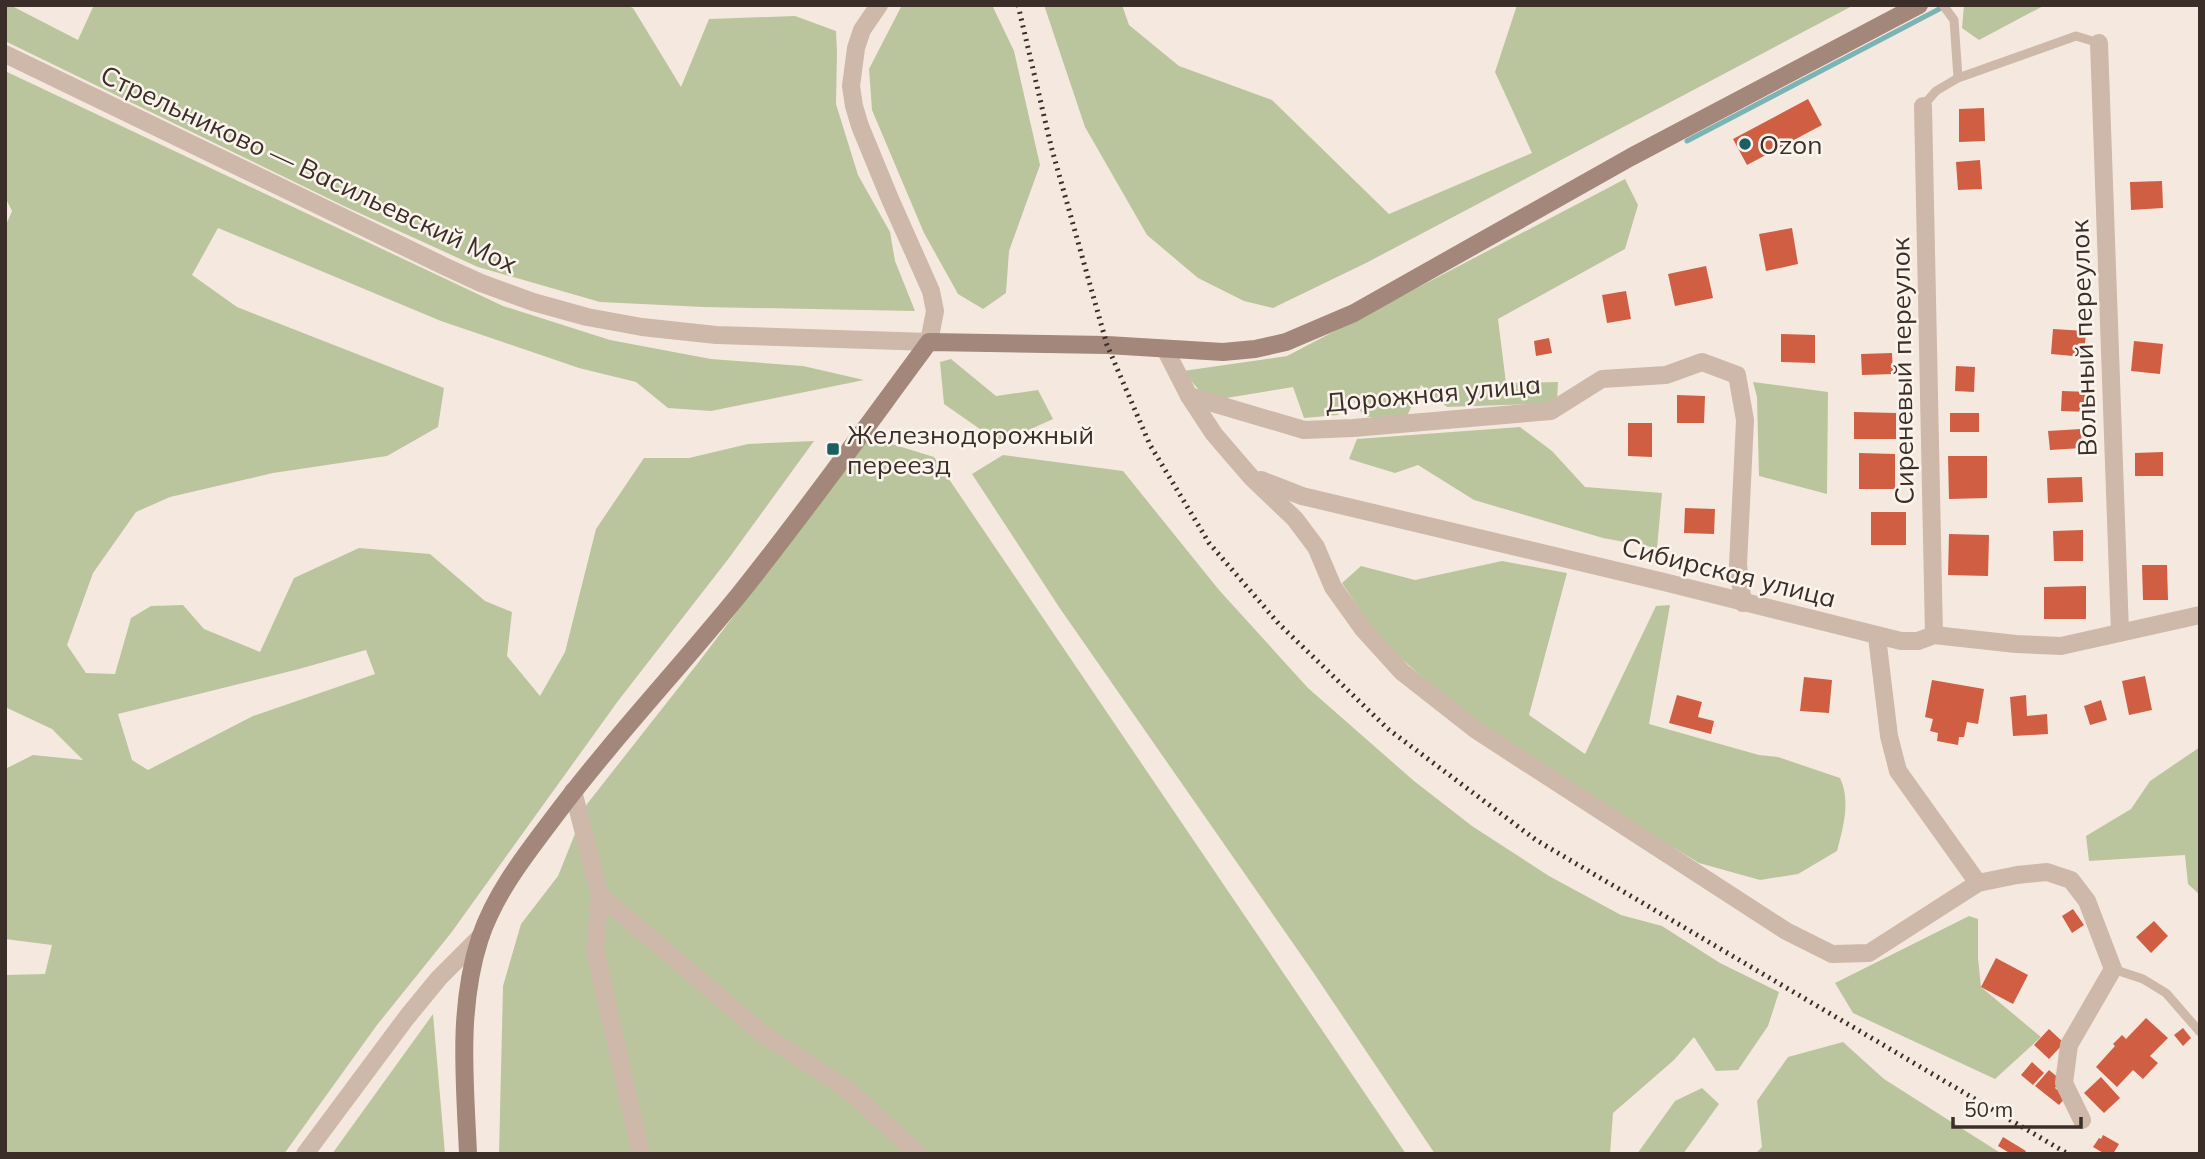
<svg xmlns="http://www.w3.org/2000/svg" width="2205" height="1159" viewBox="0 0 2205 1159" font-family="Mulish,sans-serif">
<style>
.green{fill:#bac59d;fill-rule:evenodd}
.lines{fill:none;stroke-linecap:round;stroke-linejoin:round}
.stream{stroke:#7bb4b4;stroke-width:5}
.building{fill:#cf5e43}
.service{stroke:#ceb8a9;stroke-width:9}
.minor{stroke:#ceb8a9;stroke-width:18}
.tertiary{stroke:#ceb8a9;stroke-width:18}
.secondary{stroke:#a2877a;stroke-width:18}
.rail{stroke:#3b2e29;stroke-width:5;stroke-dasharray:2 5;stroke-linecap:butt}
.poi-dot{fill:#1b5f60;stroke:#fbf4ec;stroke-width:2.5}
.labels{text-anchor:middle;dominant-baseline:central;stroke-width:5;stroke-linejoin:round;paint-order:stroke}
.poi-label{font-size:26px;fill:#3b2e29;stroke:#fbf4ec;text-anchor:start}
.street-label{font-size:26px;fill:#3b2e29;stroke:#fbf4ec}
</style>
<rect width="100%" height="100%" fill="#f5e9df"/>
<g class="green">
<polygon points="5,5 10,5 78,40 94,5 626,5 633,8 681,87 709,19 795,16 836,31 837,52 836,104 858,175 890,232 895,261 915,311 704,307 600,302 478,267 346,207 5,41"/>
<polygon points="902,5 992,5 1014,51 1040,165 1009,251 1006,293 983,309 958,294 924,233 872,110 869,69"/>
<polygon points="1044,5 1122,5 1129,25 1179,66 1272,100 1389,214 1532,153 1495,72 1517,5 1854,5 1368,262 1273,308 1244,301 1198,278 1147,235 1085,127"/>
<polygon points="1964,5 2045,5 1979,40 1962,28"/>
<path d="M 5,71 L 503,306 L 610,340 L 711,359 L 803,366 L 864,380 L 711,411 L 668,408 L 636,382 L 579,368 L 441,321 L 218,228 L 192,275 L 237,307 L 444,388 L 438,427 L 387,456 L 273,473 L 170,497 L 136,512 L 93,573 L 67,645 L 86,673 L 115,674 L 131,618 L 151,606 L 183,605 L 204,629 L 260,652 L 294,578 L 359,548 L 430,554 L 485,601 L 512,612 L 507,656 L 540,696 L 565,652 L 596,529 L 644,458 L 689,458 L 748,444 L 814,441 L 729,558 L 618,701 L 451,933 L 377,1025 L 284,1154 L 5,1154 L 5,975 L 45,974 L 52,945 L 5,939 L 5,769 L 33,755 L 83,760 L 52,729 L 5,707 L 5,227 L 12,211 L 5,197 ZM 366,650 L 375,674 L 253,716 L 148,770 L 132,760 L 118,714 L 299,669 Z"/>
<polygon points="1625,179 1638,205 1625,249 1498,319 1506,383 1558,382 1557,403 1447,407 1421,385 1404,423 1364,416 1349,395 1338,415 1304,418 1293,387 1208,401 1183,371 1287,356"/>
<polygon points="951,359 996,396 1038,390 1053,419 1000,443 944,404 940,362"/>
<polygon points="1753,382 1828,392 1827,494 1759,476 1757,397"/>
<polygon points="1520,427 1552,451 1585,487 1662,493 1657,548 1603,538 1474,500 1418,465 1395,473 1349,459 1357,439"/>
<polygon points="869,437 934,457 1406,1154 499,1154 503,986 521,924 558,876 587,804 698,663"/>
<polygon points="1003,455 1123,471 1219,590 1308,688 1414,781 1472,826 1549,876 1621,915 1662,926 1720,963 1779,992 1768,1026 1738,1070 1716,1071 1694,1037 1674,1060 1613,1113 1610,1154 1435,1154 1313,972 1059,607 972,474"/>
<path d="M 1502,561 L 1567,573 L 1529,715 L 1585,754 L 1656,606 L 1670,605 L 1649,724 L 1759,755 L 1778,757 L 1840,778 C 1851,801 1843,828 1837,851 L 1798,874 L 1760,880 L 1699,863 L 1613,811 L 1460,710 L 1380,640 L 1342,583 L 1361,566 L 1415,580 Z"/>
<polygon points="2200,747 2200,895 2188,884 2185,855 2089,861 2086,836 2131,809 2150,781"/>
<polygon points="1969,916 1978,919 1978,958 1981,987 2041,1037 1995,1079 1853,1013 1835,983"/>
<polygon points="433,1014 445,1154 332,1154"/>
<polygon points="1843,1042 1884,1079 2002,1154 1755,1154 1762,1147 1757,1101 1788,1057"/>
<polygon points="1702,1088 1719,1104 1683,1154 1637,1154 1675,1101"/>
</g>
<g class="lines">
<polyline class="stream" points="1687,141 1945,6"/>
</g>
<g class="building">
<polygon points="1808,99 1822,125 1747,165 1733,139"/>
<polygon points="1984,108 1985,141 1959,142 1959,109"/>
<polygon points="1980,160 1982,189 1958,190 1956,162"/>
<polygon points="2162,181 2163,208 2131,210 2130,182"/>
<polygon points="1792,228 1798,264 1766,271 1759,234"/>
<polygon points="1706,266 1713,298 1675,306 1668,274"/>
<polygon points="1626,291 1631,319 1607,323 1602,295"/>
<polygon points="2053,329 2086,331 2084,357 2051,354"/>
<polygon points="1781,334 1815,335 1815,363 1781,362"/>
<polygon points="1549,338 1552,353 1536,356 1534,341"/>
<polygon points="2134,341 2163,344 2160,374 2131,371"/>
<polygon points="1892,353 1893,374 1862,375 1861,354"/>
<polygon points="1956,366 1975,367 1974,392 1955,391"/>
<polygon points="2062,391 2091,392 2090,412 2061,411"/>
<polygon points="1677,395 1705,396 1704,423 1677,423"/>
<polygon points="1854,412 1896,413 1896,439 1854,439"/>
<rect x="1950" y="413" width="29" height="19"/>
<polygon points="1628,423 1652,423 1652,457 1628,456"/>
<polygon points="2081,429 2082,448 2050,450 2048,431"/>
<polygon points="2163,452 2163,476 2135,476 2135,453"/>
<polygon points="1859,453 1895,454 1895,489 1859,489"/>
<polygon points="1948,456 1987,456 1987,498 1949,499"/>
<polygon points="2082,477 2083,502 2048,503 2047,478"/>
<polygon points="1685,508 1715,509 1714,534 1684,533"/>
<rect x="1871" y="512" width="35" height="33"/>
<polygon points="2083,530 2083,561 2054,561 2053,531"/>
<polygon points="1949,534 1989,535 1988,576 1948,575"/>
<polygon points="2142,565 2167,565 2168,600 2143,600"/>
<polygon points="2086,586 2086,619 2044,619 2044,587"/>
<polygon points="2145,676 2152,710 2129,715 2122,681"/>
<polygon points="1804,677 1832,680 1829,713 1800,711"/>
<polygon points="1932,680 1984,689 1978,724 1967,722 1964,737 1959,737 1958,745 1937,741 1938,733 1930,731 1933,719 1925,717"/>
<polygon points="1677,695 1702,702 1698,717 1714,721 1711,734 1669,723"/>
<polygon points="2026,695 2027,716 2047,714 2048,734 2013,736 2010,697"/>
<polygon points="2101,700 2107,720 2090,725 2084,706"/>
<polygon points="2073,909 2084,925 2072,933 2062,916"/>
<polygon points="2154,921 2168,936 2151,953 2136,937"/>
<polygon points="1996,958 2028,975 2013,1004 1981,987"/>
<polygon points="2146,1018 2168,1038 2150,1056 2158,1063 2143,1079 2133,1070 2117,1087 2096,1067 2115,1046 2113,1044 2122,1035 2126,1039"/>
<polygon points="2183,1028 2191,1038 2183,1046 2174,1035"/>
<polygon points="2049,1029 2064,1043 2049,1059 2034,1045"/>
<polygon points="2032,1062 2044,1073 2033,1085 2021,1075"/>
<polygon points="2049,1070 2061,1080 2055,1088 2066,1097 2059,1105 2035,1086"/>
<polygon points="2101,1077 2120,1098 2104,1113 2084,1093"/>
<polygon points="2103,1135 2119,1144 2113,1154 2105,1154 2093,1147 2099,1138 2101,1139"/>
<polygon points="2003,1137 2026,1151 2024,1154 2011,1154 1998,1146"/>
</g>
<g class="lines">
<g class="service">
<polyline points="1943,5 1954,20 1958,78"/>
<polyline points="1923,106 1936,91 1958,78 2076,36 2099,43"/>
<polyline points="2113,969 2143,979 2166,993 2200,1032"/>
</g>
<g class="minor">
<polyline points="879,5 862,30 856,48 851,86 854,106 860,126 890,199 931,291 935,311 929,342"/>
<polyline points="2099,43 2120,632"/>
<polyline points="1923,106 1934,635"/>
<polyline points="1165,349 1189,396 1214,434 1251,477 1295,519 1316,547 1333,587 1363,629 1402,672 1476,730 1786,931 1832,954 1869,953 1978,883 2017,875 2047,872 2071,880 2087,901 2113,969 2069,1045 2064,1083 2082,1120"/>
<polyline points="1189,396 1304,430 1353,428 1551,411 1602,379 1666,375 1702,362 1737,375 1745,420 1738,565 1743,603"/>
<polyline points="1261,480 1302,496 1664,582 1901,641 1918,641 1934,635 2016,644 2061,646 2200,615"/>
<polyline points="1877,637 1889,736 1898,771 1978,883"/>
<polyline points="573,791 600,895 595,949 641,1154"/>
<polyline points="600,895 763,1034 847,1089 918,1154"/>
<polyline points="305,1154 407,1017 439,978 481,936"/>
</g>
<polyline class="tertiary" points="5,54 446,267 481,283 533,302 587,317 642,327 716,335 929,342"/>
<path class="secondary" d="M 468,1154 C 465,1081 457,1009 480,938 C 495,894 523,858 551,821 C 609,743 676,672 738,596 C 804,514 866,427 929,342 L 1107,345 L 1223,352 L 1255,349 L 1286,342 L 1354,313 L 1631,157 L 1919,5"/>
<polyline class="rail" points="1018,5 1051,146 1107,345 1150,445 1209,543 1279,624 1388,729 1536,840 2068,1154"/>
</g>
<g class="poi-dot">
<circle cx="1745" cy="144" r="7"/>
<rect x="826" y="442" width="14" height="14" rx="3.5"/>
</g>
<g class="labels">
<g class="poi-label">
<text x="1759" y="144">Ozon</text>
<text x="847" y="434">Железнодорожный<tspan x="847" dy="30">переезд</tspan></text>
</g>
<g class="street-label">
<text transform="translate(309 169) rotate(25)">Стрельниково — Васильевский Мох</text>
<text transform="translate(2083 338) rotate(-92)">Вольный переулок</text>
<text transform="translate(1902 371) rotate(-91)">Сиреневый переулок</text>
<text transform="translate(1433 393) rotate(-5)">Дорожная улица</text>
<text transform="translate(1729 572) rotate(14)">Сибирская улица</text>
</g>
</g>
<rect width="2205" height="1159" fill="none" stroke="#3b2e29" stroke-width="14"/>
<path d="M1953 1117v10h128v-10" fill="none" stroke="#3b2e29" stroke-width="3.5"/>
<text x="1964" y="1117" font-size="21" fill="#3b2e29" stroke="#fbf4ec" stroke-width="5" paint-order="stroke">50 m</text>
</svg>
